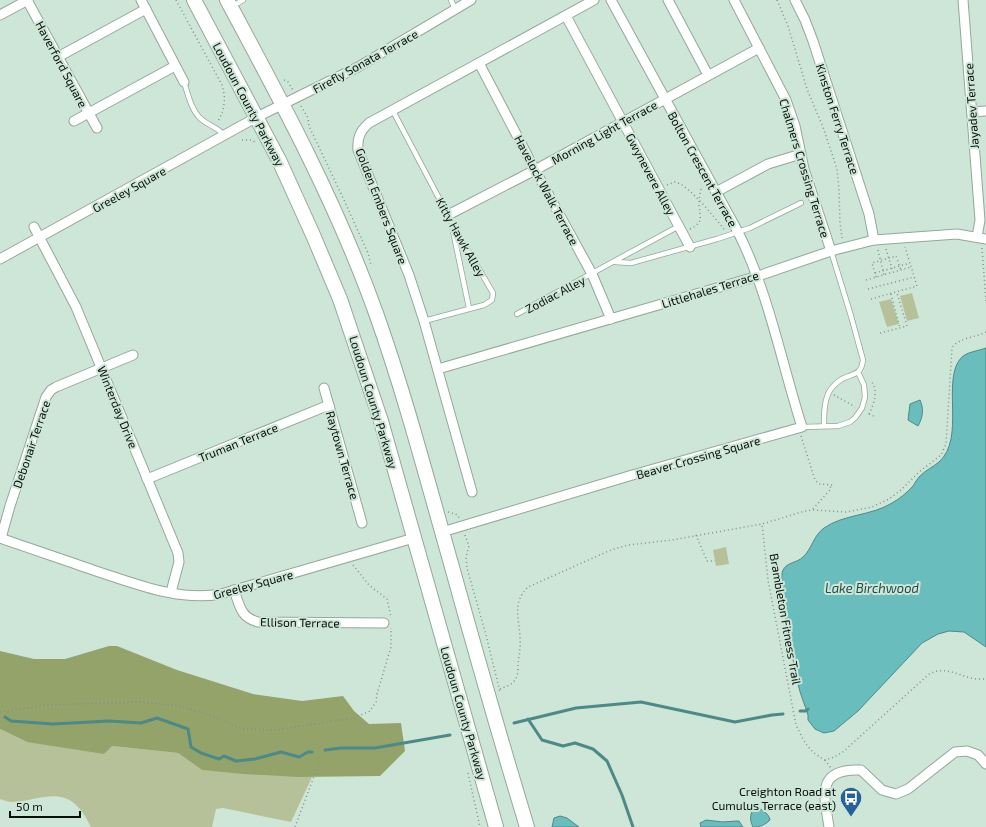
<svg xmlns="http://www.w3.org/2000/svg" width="986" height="827" viewBox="0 0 986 827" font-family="'Exo 2',sans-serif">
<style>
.green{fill:#b6c19a}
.forest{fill:#93a369}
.water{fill:#6abdbd;stroke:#4d8988}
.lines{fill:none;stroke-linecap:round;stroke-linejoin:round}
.stream{stroke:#4d8988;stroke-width:3}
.lane-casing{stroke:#92a99a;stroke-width:6}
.street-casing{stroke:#92a99a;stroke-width:11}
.primary-casing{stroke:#92a99a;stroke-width:16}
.path{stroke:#809287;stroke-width:1.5;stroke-dasharray:1 3;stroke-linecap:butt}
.lane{stroke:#fff;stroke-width:4.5}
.street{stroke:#fff;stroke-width:9}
.primary{stroke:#fff;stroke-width:14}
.labels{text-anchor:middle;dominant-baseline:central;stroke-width:4;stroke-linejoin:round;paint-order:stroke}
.street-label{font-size:12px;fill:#08110c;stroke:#cee6d7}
.poi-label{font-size:12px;fill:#08110c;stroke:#cee6d7;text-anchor:end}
.water-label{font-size:13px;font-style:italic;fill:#234a4a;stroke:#cee6d7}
</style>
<rect width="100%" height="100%" fill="#cee6d7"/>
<g class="green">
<polygon points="912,293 919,318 907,321 900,296"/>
<polygon points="891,299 899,324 887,327 879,302"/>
<polygon points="726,547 729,564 716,566 713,550"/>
<path d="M 0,729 L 27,742 L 112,746 L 178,753 L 202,770 L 312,777 L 291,822 L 223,808 L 216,809 L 212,827 L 91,827 C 87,819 82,810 75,804 C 57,788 33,802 12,802 C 8,802 4,800 0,799 Z"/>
</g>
<polygon class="forest" points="109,646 117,646 177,670 253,694 302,701 343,696 354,711 369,724 401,723 405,751 380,776 299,777 243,774 202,770 178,753 112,746 104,754 27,742 0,729 0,651 34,659 65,659"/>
<g class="water">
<path d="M 986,348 L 986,647 L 964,632 L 949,631 L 938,634 L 922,643 L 858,711 L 834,731 L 824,733 L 815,729 L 808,720 L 808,715 C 805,705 800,694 798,684 C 794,666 777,582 783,570 C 787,562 797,563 803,557 C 812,549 813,536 824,528 C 844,514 871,516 892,503 C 899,499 907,493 913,486 C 915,483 917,479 920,476 C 926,470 933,467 939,462 C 966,438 941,380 961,358 C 966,352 978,351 986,348 Z"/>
<path d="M 920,400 C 924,409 923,417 918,426 L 908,420 L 910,404 Z"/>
<path d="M 758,808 C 763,810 769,814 770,820 C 765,825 760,827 753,827 C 750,821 750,817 752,811 Z"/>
<polygon points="560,816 567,818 579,827 552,827 554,818"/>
<polygon points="706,820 723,822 736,821 739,821 743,827 701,827 700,823"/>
</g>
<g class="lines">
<g class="stream">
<polyline points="800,711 806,711 808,709"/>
<polyline points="5,717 11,721 53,724 109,721 141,723 157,718 188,729 191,747 201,753 219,759 224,756 236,761 255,759 281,752 299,757 308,752 312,752"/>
<polyline points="528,719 542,740 563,746 575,743 593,749 607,761 622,795 633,827"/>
<polyline points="514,723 576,708 641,702 735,722 772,715 783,714"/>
<polyline points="325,750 341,748 375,748 450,735"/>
</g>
<g class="lane-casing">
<g id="lane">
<polyline points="451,0 455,9"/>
<polyline points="238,3 243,0"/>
<path d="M 184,82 C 188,94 191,110 201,119 C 209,126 216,126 224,135"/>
<polyline points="393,111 451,221 493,293 492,300 484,305 424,321"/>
<polyline points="452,226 469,308"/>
<polyline points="615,262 631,263 717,239 750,228 801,203"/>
<polyline points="517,314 679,226"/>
<path d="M 824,426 C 824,415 824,402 829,392 C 832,387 837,382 842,379 C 853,373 861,376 863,360 L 851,316 L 831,251"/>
<polyline points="802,427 838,426 850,422 855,418 862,408 865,397 864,385 858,372"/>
</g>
</g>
<g class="street-casing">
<g id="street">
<polyline points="27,0 97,128"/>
<polyline points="141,0 184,82"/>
<polyline points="668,0 708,75"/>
<polyline points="734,0 786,100 795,126 804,169 831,251"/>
<polyline points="795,0 805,20 813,41 869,214 874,240"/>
<polyline points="963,0 980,220 977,237"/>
<polyline points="0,15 28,0"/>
<polyline points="566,16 690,247"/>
<polyline points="58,57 146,9"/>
<polyline points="479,63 535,170 592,274 611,319"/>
<polyline points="972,112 986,111"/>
<polyline points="74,121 175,66"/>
<polyline points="716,192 768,164 801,154"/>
<polyline points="448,215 535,170 759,48"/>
<polyline points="34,227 76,307 178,553 179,562 171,592"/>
<polyline points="0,259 257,117 358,67 471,0"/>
<polyline points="438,369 758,276 831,251 874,240 957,234 986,239"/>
<polyline points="324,388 362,523"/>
<polyline points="147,479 329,405"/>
<path d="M 472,492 L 424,321 L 409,275 L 358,150 C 357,138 360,131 369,123 L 594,0"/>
<path d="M 442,532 L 629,476 L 802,427 C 781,361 769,294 738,232 L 611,0"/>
<path d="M 0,538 C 31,549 62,559 93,570 C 134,583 178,602 221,594 L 414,538"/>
<polyline points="1,538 10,506 46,397 51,390 56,387 133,355"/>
<path d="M 234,590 C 240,606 240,617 258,622 L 384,623"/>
<path d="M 829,827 C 824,795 816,768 861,770 L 882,790 L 896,794 L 908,789 L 955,752 L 967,751 L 978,755 L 986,764"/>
</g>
</g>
<g class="primary-casing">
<g id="primary">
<polyline points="194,0 279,160 313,235 340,299 381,421 496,827"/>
<path d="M 227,0 C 282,102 338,206 377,316 C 406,398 428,483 452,567 C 476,654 501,741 527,827"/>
</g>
</g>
<g class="path">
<path d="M 176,0 L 222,85 C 226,98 225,109 218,121"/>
<polyline points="777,0 788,26 807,89 823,127 837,169 839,189 840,223 842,238"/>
<polyline points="284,80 288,82 293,90"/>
<polyline points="301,106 308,118 309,126 344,200 368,253 371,265"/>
<polyline points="242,140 252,140 256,143"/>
<path d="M 667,185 L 675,182 C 689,185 714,217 724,229"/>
<path d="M 690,229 C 704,222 700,218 699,205 C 699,199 700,192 702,186"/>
<polyline points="982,248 986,301"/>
<polyline points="886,249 893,272"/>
<polyline points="878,250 884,275"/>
<polyline points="875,273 910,263"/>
<polyline points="876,277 872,263 896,256 901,270"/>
<polyline points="866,280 911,267"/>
<polyline points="868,289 914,277"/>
<polyline points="891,294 900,328"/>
<polyline points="871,299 917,286 905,247"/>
<path d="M 986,332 C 975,338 959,337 952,348 L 946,444 L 941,455 L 919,472 L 901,490 L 889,499 L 872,507 L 846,512 L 813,510 L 805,511 L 762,524 L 768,580 L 796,725 C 805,743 807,750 825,760 L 834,757 L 843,752 L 928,675 C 944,664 960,677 976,679 C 980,679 983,679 986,679"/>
<polyline points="880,333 907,326 897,293"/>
<polyline points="834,395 855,407"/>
<path d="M 869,414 C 874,404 879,390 871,381"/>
<polyline points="869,414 876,417"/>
<polyline points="801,436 815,480 819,484 833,485"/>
<polyline points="813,509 830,490 831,485"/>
<polyline points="448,512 458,515 459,518"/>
<polyline points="465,535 469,546 466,557 467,568 486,635 500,692"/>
<polyline points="696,535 707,561 715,561"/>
<polyline points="353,565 369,585 387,599 391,617"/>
<path d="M 500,689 C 505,687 512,685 515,680 C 518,676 518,669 518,665 C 519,655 521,646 520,637 C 519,617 512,603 528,587 L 611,550 L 628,545 L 672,540 L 762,524"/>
<polyline points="0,712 46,705 143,702 180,706 212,716 242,729 276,730 354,718 370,711 376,702 377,694 391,647 391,628"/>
<polyline points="825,760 831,768"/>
<polyline points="468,773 480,827"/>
<polyline points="295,827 319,763"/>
</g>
<use href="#lane" class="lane"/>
<use href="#street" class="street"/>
<use href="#primary" class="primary"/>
</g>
<defs>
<g id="bus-pin" transform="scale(1.15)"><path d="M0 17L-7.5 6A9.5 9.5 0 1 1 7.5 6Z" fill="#276199" stroke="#cee6d7"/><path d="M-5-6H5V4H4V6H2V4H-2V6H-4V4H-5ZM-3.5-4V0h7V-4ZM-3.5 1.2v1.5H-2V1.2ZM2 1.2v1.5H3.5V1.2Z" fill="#fff"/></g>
</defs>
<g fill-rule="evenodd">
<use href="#bus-pin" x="851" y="798"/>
</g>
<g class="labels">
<g class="street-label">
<text transform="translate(365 61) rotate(-29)">Firefly Sonata Terrace</text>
<text transform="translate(62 64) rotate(62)">Haverford Square</text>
<text transform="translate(249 104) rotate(62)">Loudoun County Parkway</text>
<text transform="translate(971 106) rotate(-94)">Jayadev Terrace</text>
<text transform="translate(838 119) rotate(72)">Kinston Ferry Terrace</text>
<text transform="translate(604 132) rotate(-29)">Morning Light Terrace</text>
<text transform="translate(805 168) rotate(73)">Chalmers Crossing Terrace</text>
<text transform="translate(703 169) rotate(61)">Bolton Crescent Terrace</text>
<text transform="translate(651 174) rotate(62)">Gwynevere Alley</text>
<text transform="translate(129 189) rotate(-29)">Greeley Square</text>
<text transform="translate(547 190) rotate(62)">Havelock Walk Terrace</text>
<text transform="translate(382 206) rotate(69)">Golden Embers Square</text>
<text transform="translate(461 237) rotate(61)">Kitty Hawk Alley</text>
<text transform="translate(710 289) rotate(-17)">Littlehales Terrace</text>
<text transform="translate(555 294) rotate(-28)">Zodiac Alley</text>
<text transform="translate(374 402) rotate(73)">Loudoun County Parkway</text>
<text transform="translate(118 407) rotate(68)">Winterday Drive</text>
<text transform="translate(238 442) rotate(-22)">Truman Terrace</text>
<text transform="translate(31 444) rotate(-71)">Debonair Terrace</text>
<text transform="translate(343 455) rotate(74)">Raytown Terrace</text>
<text transform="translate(698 457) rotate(-16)">Beaver Crossing Square</text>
<text transform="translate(253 584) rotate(-15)">Greeley Square</text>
<text transform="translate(786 619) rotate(80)">Brambleton Fitness Trail</text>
<text transform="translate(300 622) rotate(1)">Ellison Terrace</text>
<text transform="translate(464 713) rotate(74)">Loudoun County Parkway</text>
</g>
<g class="poi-label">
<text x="836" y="791">Creighton Road at<tspan x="836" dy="14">Cumulus Terrace (east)</tspan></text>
</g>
<g class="water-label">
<text x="872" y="588">Lake Birchwood</text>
</g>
</g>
<path d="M10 811v6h70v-6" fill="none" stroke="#08110c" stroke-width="2"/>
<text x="16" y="811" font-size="12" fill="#08110c" stroke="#cee6d7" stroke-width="3" paint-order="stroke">50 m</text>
</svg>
